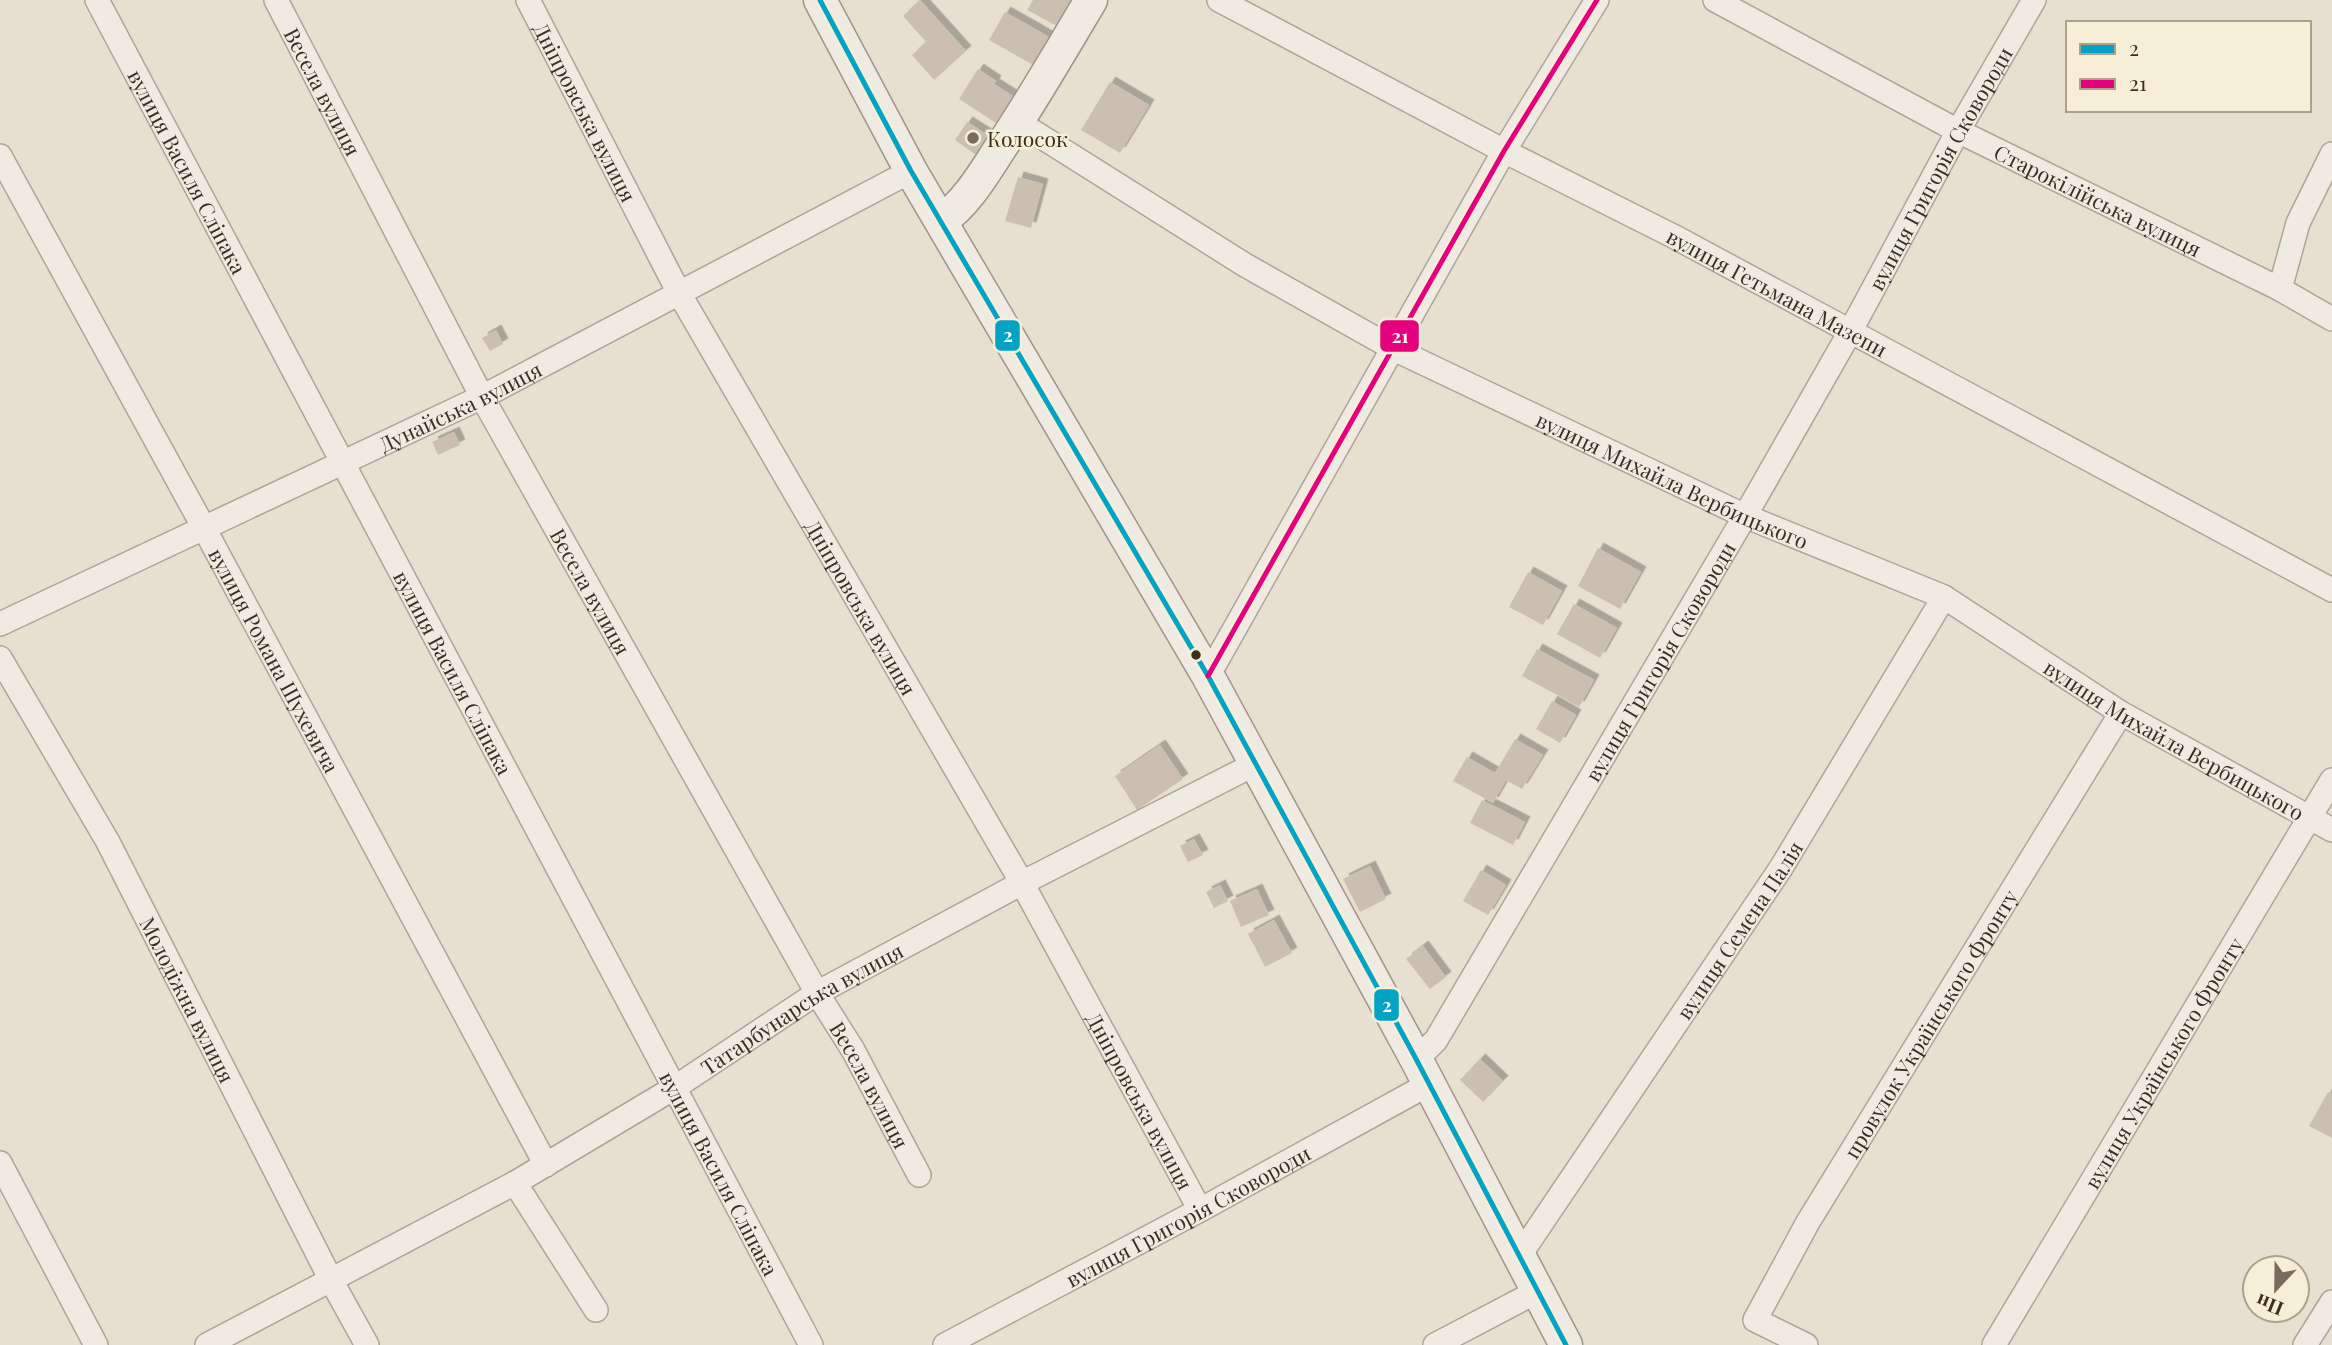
<svg xmlns="http://www.w3.org/2000/svg" width="2332" height="1345" viewBox="0 0 2332 1345" font-family="'Playfair Display',serif">
<style>
.building{fill:#cbbfb2;filter:url(#shadow)}
.lines{fill:none;stroke-linecap:round;stroke-linejoin:round}
.street-casing{stroke:#ada599;stroke-width:26}
.secondary-casing{stroke:#9c958a;stroke-width:35}
.street{stroke:#efebe3;stroke-width:23}
.secondary{stroke:#efebe3;stroke-width:32}
.bus-1-casing{stroke:#f7eed8;stroke-width:10}
.bus-2-casing{stroke:#f7eed8;stroke-width:10}
.bus-1{stroke:#03a3c5;stroke-width:5}
.bus-2{stroke:#e5007d;stroke-width:5}
.poi-dot{fill:#786c5e;stroke:#f7eed8;stroke-width:2.5}
.bus-dot{fill:#3d2e20;stroke:#f7eed8;stroke-width:2.5}
.labels{text-anchor:middle;dominant-baseline:central;stroke-width:5;stroke-linejoin:round;paint-order:stroke}
.street-label{font-size:21px;fill:#3d2e20;stroke:#f7eed8}
.poi-label{font-size:21px;fill:#3d2e20;stroke:#f7eed8;text-anchor:start}
.line-badge{stroke:#f7eed8;stroke-width:2.5}
.badge-label{font-size:19px;text-anchor:middle;font-weight:bold;fill:#fff}
</style>
<defs>
<filter id="shadow"><feDropShadow dx="5.5" dy="-5.5" stdDeviation="0" flood-color="#0004"/></filter>
</defs>
<rect width="100%" height="100%" fill="#e7e0d1"/>
<g class="building">
<polygon points="920,0 966,51 934,80 912,55 926,42 903,16"/>
<polygon points="1033,0 1074,0 1059,27 1027,10"/>
<polygon points="1005,12 1049,37 1033,65 989,40"/>
<polygon points="978,69 996,81 994,84 1013,96 996,123 959,99"/>
<polygon points="1110,82 1149,105 1120,153 1081,130"/>
<polygon points="967,122 991,137 979,157 955,140"/>
<polygon points="1018,177 1043,184 1031,228 1005,221"/>
<polygon points="496,330 503,344 490,351 482,338"/>
<polygon points="454,432 460,445 438,455 432,442"/>
<polygon points="1598,548 1641,572 1620,609 1578,586"/>
<polygon points="1528,572 1562,591 1543,625 1509,607"/>
<polygon points="1574,604 1617,628 1600,658 1557,634"/>
<polygon points="1537,649 1594,680 1579,707 1522,676"/>
<polygon points="1552,701 1576,715 1560,743 1536,729"/>
<polygon points="1515,739 1543,755 1522,789 1506,780 1493,803 1453,781 1467,757 1495,773"/>
<polygon points="1160,745 1183,779 1137,810 1115,776"/>
<polygon points="1482,800 1525,822 1513,845 1470,823"/>
<polygon points="1194,839 1203,855 1188,862 1180,846"/>
<polygon points="1370,866 1386,899 1360,912 1343,879"/>
<polygon points="1481,870 1506,885 1488,915 1463,901"/>
<polygon points="1220,885 1228,901 1214,908 1206,892"/>
<polygon points="1257,889 1269,915 1241,927 1230,901"/>
<polygon points="1274,920 1292,953 1265,967 1248,934"/>
<polygon points="1423,946 1446,977 1430,989 1406,959"/>
<polygon points="1480,1059 1503,1081 1483,1102 1460,1080"/>
<polygon points="2328,1092 2332,1094 2332,1138 2309,1126"/>
</g>
<g class="lines">
<g class="street-casing">
<g id="street">
<path id="s1" d="M 97,0 L 811,1345"/>
<path id="s2" d="M 276,0 L 482,397 L 817,993 L 853,1050 L 919,1175"/>
<path id="s3" d="M 528,0 L 679,293 L 1022,883 L 1200,1210"/>
<path id="s4" d="M 1219,0 L 1504,151 L 1673,236 L 2332,590"/>
<path id="s5" d="M 1715,0 L 1958,131 L 2280,289 L 2332,319"/>
<path id="s6" d="M 1018,122 L 1245,265 L 1394,349 L 1745,516 L 1944,597 L 2121,713 L 2332,830"/>
<path id="s7" d="M 0,156 L 204,528 L 546,1165"/>
<polyline points="2280,289 2298,223 2332,154"/>
<path id="s8" d="M 0,624 L 482,397 L 911,171"/>
<path id="s9" d="M 0,658 L 108,842 L 331,1280 L 367,1345"/>
<polyline points="1208,676 1504,151 1597,0"/>
<path id="s10" d="M 1415,1057 L 1426,1050 L 1436,1040 L 1745,516 L 1850,332 L 1958,131 L 2034,0"/>
<polyline points="0,1163 96,1345"/>
<polyline points="515,1183 596,1310"/>
<path id="s11" d="M 1520,1255 L 1781,868 L 1944,597"/>
<path id="s12" d="M 207,1345 L 515,1183 L 674,1088 L 817,993 L 1022,883 L 1255,764"/>
<path id="s13" d="M 945,1345 L 1200,1210 L 1429,1084"/>
<polyline points="1435,1345 1538,1291"/>
<path id="s14" d="M 1806,1345 L 1755,1320 L 1808,1222 L 2121,713"/>
<path id="s15" d="M 1994,1345 L 2332,780"/>
<polyline points="2305,1345 2332,1302"/>
</g>
</g>
<g class="secondary-casing">
<g id="secondary">
<polyline points="820,0 911,171 1208,676 1415,1057 1566,1345"/>
<path d="M 941,221 C 967,203 984,173 1001,147 C 1033,99 1062,49 1091,0"/>
</g>
</g>
<use href="#street" class="street"/>
<use href="#secondary" class="secondary"/>
<g class="bus-1-casing">
<polyline id="bus-1" points="820,0 911,171 1208,676 1415,1057 1566,1345"/>
</g>
<g class="bus-2-casing">
<polyline id="bus-2" points="1208,676 1504,151 1597,0"/>
</g>
<use href="#bus-1" class="bus-1"/>
<use href="#bus-2" class="bus-2"/>
</g>
<circle class="poi-dot" cx="973" cy="138" r="7"/>
<circle class="bus-dot" cx="1196" cy="655" r="6"/>
<g class="labels">
<g class="street-label">
<text stroke="none"><textPath href="#s2" startOffset="103">Весела вулиця</textPath></text>
<text stroke="none"><textPath href="#s3" startOffset="126">Дніпровська вулиця</textPath></text>
<text stroke="none"><textPath href="#s10" startOffset="1034">вулиця Григорія Сковороди</textPath></text>
<text stroke="none"><textPath href="#s1" startOffset="194">вулиця Василя Сліпака</textPath></text>
<text stroke="none"><textPath href="#s5" startOffset="432">Старокілійська вулиця</textPath></text>
<text stroke="none"><textPath href="#s4" startOffset="630">вулиця Гетьмана Мазепи</textPath></text>
<text stroke="none"><textPath href="#s8" startOffset="509">Дунайська вулиця</textPath></text>
<text stroke="none"><textPath href="#s6" startOffset="747">вулиця Михайла Вербицького</textPath></text>
<text stroke="none"><textPath href="#s2" startOffset="670">Весела вулиця</textPath></text>
<text stroke="none"><textPath href="#s3" startOffset="693">Дніпровська вулиця</textPath></text>
<text stroke="none"><textPath href="#s7" startOffset="574">вулиця Романа Шухевича</textPath></text>
<text stroke="none"><textPath href="#s10" startOffset="467">вулиця Григорія Сковороди</textPath></text>
<text stroke="none"><textPath href="#s1" startOffset="761">вулиця Василя Сліпака</textPath></text>
<text stroke="none"><textPath href="#s6" startOffset="1314">вулиця Михайла Вербицького</textPath></text>
<text stroke="none"><textPath href="#s11" startOffset="392">вулиця Семена Палія</textPath></text>
<text stroke="none"><textPath href="#s9" startOffset="390">Молодіжна вулиця</textPath></text>
<text stroke="none"><textPath href="#s12" startOffset="684">Татарбунарська вулиця</textPath></text>
<text stroke="none"><textPath href="#s14" startOffset="401">провулок Українського Фронту</textPath></text>
<text stroke="none"><textPath href="#s15" startOffset="329">вулиця Українського Фронту</textPath></text>
<text stroke="none"><textPath href="#s2" startOffset="1237">Весела вулиця</textPath></text>
<text stroke="none"><textPath href="#s3" startOffset="1260">Дніпровська вулиця</textPath></text>
<text stroke="none"><textPath href="#s1" startOffset="1328">вулиця Василя Сліпака</textPath></text>
<text stroke="none"><textPath href="#s13" startOffset="275">вулиця Григорія Сковороди</textPath></text>
</g>
<g class="poi-label">
<text x="987" y="138">Колосок</text>
</g>
</g>
<g class="line-badge">
<rect x="994" y="319" width="27" height="33" rx="7" fill="#03a3c5"/>
<rect x="1379" y="319" width="41" height="34" rx="7" fill="#e5007d"/>
<rect x="1373" y="988" width="27" height="34" rx="7" fill="#03a3c5"/>
</g>
<g class="badge-label">
<text x="1008" y="342">2</text>
<text x="1400" y="343">21</text>
<text x="1387" y="1012">2</text>
</g>
<rect x="2066" y="21" width="245" height="91" fill="#f7eed8" stroke="#ada18e" stroke-width="2"/>
<rect x="2080" y="44" width="35" height="10" fill="#03a3c5" stroke="#ada18e" stroke-width="2"/>
<text x="2129" y="56" font-size="21" fill="#3d2e20">2</text>
<rect x="2080" y="79" width="35" height="10" fill="#e5007d" stroke="#ada18e" stroke-width="2"/>
<text x="2129" y="91" font-size="21" fill="#3d2e20">21</text>
<g transform="translate(2276 1289) rotate(202)"><circle r="33" fill="#f7eed8" stroke="#ada18e" stroke-width="2"/>
<path d="M0-5L12 26L0 18L-12 26Z" fill="#786c5e"/>
<text y="-10" font-size="19" font-weight="bold" text-anchor="middle" fill="#3d2e20">Пн</text>
</g>
</svg>
